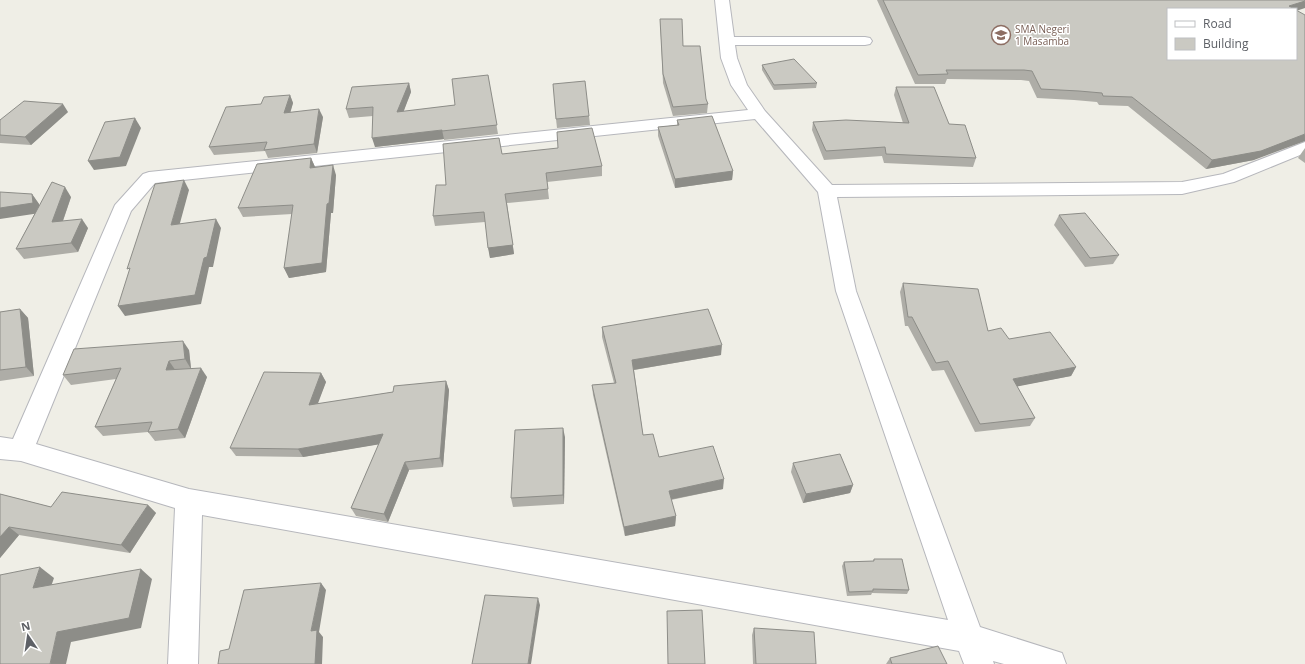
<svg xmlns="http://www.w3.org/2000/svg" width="1305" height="664" viewBox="0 0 1305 664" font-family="'Open Sans',sans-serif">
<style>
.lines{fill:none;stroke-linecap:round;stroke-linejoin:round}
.street-casing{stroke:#b6b7bc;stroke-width:2}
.street{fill:#fff;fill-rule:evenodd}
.wall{fill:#aeada7}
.shaded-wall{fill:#8d8d88}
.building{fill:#cac9c2;stroke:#8d8d88}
.labels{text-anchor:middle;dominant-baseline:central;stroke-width:3;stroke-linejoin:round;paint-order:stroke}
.far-education-label{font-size:10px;fill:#785e54;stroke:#fff;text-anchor:start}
</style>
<rect width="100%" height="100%" fill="#efeee6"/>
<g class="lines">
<g class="street-casing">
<path id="street" d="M 715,0 L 729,0 L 734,37 L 865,37 L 870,38 L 872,41 L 870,44 L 865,45 L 735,45 L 737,58 L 747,85 L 765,111 L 832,185 L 1182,182 L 1223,174 L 1305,142 L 1305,153 L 1234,182 L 1182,194 L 837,197 L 856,291 L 980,627 L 1062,653 L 1066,664 L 1004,664 L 993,661 L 994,664 L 964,664 L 959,651 L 202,515 L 198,664 L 168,664 L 175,508 L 21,461 L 0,459 L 0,437 L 13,439 L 115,205 L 143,174 L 149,172 L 748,110 L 731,85 L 721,58 ZM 755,119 L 818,192 L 836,291 L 948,620 L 189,489 L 36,444 L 131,211 L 155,183 Z"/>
</g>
<use href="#street" class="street"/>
</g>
<g class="wall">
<polygon points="877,0 1305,0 1297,10 1254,160 1206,169 1128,106 1099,105 1097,102 1074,100 1037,98 1029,81 1021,80 947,79 945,84 915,84"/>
<polygon points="660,19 683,46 708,104 707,113 673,116 663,83"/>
<polygon points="762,65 817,83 816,88 774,90 762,70"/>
<polygon points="488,75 498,134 444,140 444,139 375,147 373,116 349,118 346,109 409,83 411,92 403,112 455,105"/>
<polygon points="896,87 949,124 976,158 973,167 884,163 882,156 824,160 812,130 813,122 903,123 894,95"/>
<polygon points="290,95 293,103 290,112 323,117 317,153 268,158 265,151 214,155 209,147 261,104"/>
<polygon points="68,112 31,145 0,143 0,120"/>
<polygon points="589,116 590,125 557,128 556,119"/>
<polygon points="677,120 733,171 732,180 675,188 658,136 658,127 677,125"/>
<polygon points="1305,148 1305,163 1298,158"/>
<polygon points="502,154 602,166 602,176 547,182 549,199 507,203 514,254 490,258 485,222 435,226 433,216 446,185"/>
<polygon points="311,158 315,167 336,175 333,213 331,213 326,272 289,278 284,268 292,214 243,217 238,208"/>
<polygon points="32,194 39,204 39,205 71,197 63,221 88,228 78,252 24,259 16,249 35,213"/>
<polygon points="1059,215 1119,255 1113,264 1085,267 1054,225"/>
<polygon points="903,283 988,331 1009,339 1076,367 1071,376 1017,386 1035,418 1030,426 975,432 944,370 932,371 908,326 905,326 900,292"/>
<polygon points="20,309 28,318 34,376 0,381 0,312"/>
<polygon points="602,327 721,355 634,370 643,435 659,457 723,489 671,500 676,516 675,526 625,536 593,395 592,385 614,383 602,337"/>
<polygon points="189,350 191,368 207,377 185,438 155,441 148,432 103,436 95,427 116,379 71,385 63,375"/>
<polygon points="321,373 326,382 317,404 393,392 446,381 449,390 443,467 409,470 388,522 356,516 351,508 379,444 303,457 236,456 230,448"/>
<polygon points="565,437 564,504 513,507 511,498"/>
<polygon points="793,463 853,485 850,493 803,503 791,472"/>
<polygon points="0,494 51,507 148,505 156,513 130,553 19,535 0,558"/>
<polygon points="874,559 909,590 907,594 872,593 871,595 847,596 842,566 844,562 873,561"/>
<polygon points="754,628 816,664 753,664 752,635"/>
<polygon points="890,658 947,664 886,664"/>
</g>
<g class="shaded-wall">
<polygon points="1305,1 1305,8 1296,11 1296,9 1287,9 1289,6"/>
<polygon points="409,83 411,92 400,121 397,112"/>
<polygon points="290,95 293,103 288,121 284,113"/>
<polygon points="63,104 68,112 31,145 25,137"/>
<polygon points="319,109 323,117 317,153 314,144"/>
<polygon points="135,118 141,128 126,166 94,170 88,161"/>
<polygon points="442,130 444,139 375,147 372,138"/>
<polygon points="1305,134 1305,141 1254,160 1206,169 1212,160"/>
<polygon points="311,158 315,167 310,168"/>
<polygon points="333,165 336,175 333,213 331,213 326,272 289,278 284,268"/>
<polygon points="733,171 732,180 675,188 675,179"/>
<polygon points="184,180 189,190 177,234 171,225"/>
<polygon points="65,187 71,197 59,232 52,222"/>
<polygon points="32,194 39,204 40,213 0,219 0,208"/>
<polygon points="505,194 514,254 490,258 488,248"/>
<polygon points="82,219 88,228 78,252 71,243"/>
<polygon points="216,219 221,228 213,267 209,267 201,304 125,316 118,306 204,258"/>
<polygon points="20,309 28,318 34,376 26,367"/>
<polygon points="183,341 189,350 191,369 185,359"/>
<polygon points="722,345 721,355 633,370 632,360"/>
<polygon points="169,361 176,371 166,370"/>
<polygon points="1076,367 1071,376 1009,388 1013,379"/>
<polygon points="201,368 207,377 185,438 178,429"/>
<polygon points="321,373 326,382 314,414 309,405"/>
<polygon points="446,381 449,390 443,467 440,458"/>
<polygon points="563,428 565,437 564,504 563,495"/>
<polygon points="383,434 387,443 303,457 298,449"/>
<polygon points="405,462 409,470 388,522 384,514"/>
<polygon points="724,479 723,489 668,500 669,491"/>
<polygon points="853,485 850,493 803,503 806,494"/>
<polygon points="148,505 156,513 130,553 121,545"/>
<polygon points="676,516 675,526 625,536 624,527"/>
<polygon points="9,527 19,535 0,558 0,537"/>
<polygon points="40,567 54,578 47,598 33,588"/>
<polygon points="141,569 152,579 141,628 71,642 66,664 50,664 57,632"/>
<polygon points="321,583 326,590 319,632 323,637 322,664 315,664 311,631"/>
<polygon points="538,598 540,605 531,664 528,664"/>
</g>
<g class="building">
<polygon points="883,0 1305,0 1305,1 1289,6 1294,9 1168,9 1168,59 1296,59 1296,10 1305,15 1305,134 1261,151 1212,160 1132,97 1103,96 1102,93 1079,91 1041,89 1032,71 1024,70 946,70 948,74 918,75"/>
<polygon points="660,19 682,19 683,46 700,46 706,99 708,104 673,107 663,74"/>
<polygon points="794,59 817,83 774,85 762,65"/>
<polygon points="488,75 497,125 442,131 442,130 372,138 373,107 346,109 352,87 409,83 397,112 455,105 452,79"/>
<polygon points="585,81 589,116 556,119 553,84"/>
<polygon points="896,87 934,87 949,124 965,125 976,158 886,154 885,147 826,151 813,122 846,120 909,123"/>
<polygon points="290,95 284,113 319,109 314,144 264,150 267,142 209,147 226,107 261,104 264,97"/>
<polygon points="24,101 63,104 25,137 0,135 0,120"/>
<polygon points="712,116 733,171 675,179 658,127 679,125 677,120"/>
<polygon points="135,118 120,157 88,161 105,122"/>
<polygon points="592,128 602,166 546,173 548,189 505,194 513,245 488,248 484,212 433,216 436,185 446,185 443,144 499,138 502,154 558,148 557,132"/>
<polygon points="311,158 310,168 333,165 329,203 327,204 322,263 284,268 293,205 238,208 257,164"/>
<polygon points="184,180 171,225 216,219 207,257 204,258 195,295 118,306 130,268 127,269 155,184"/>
<polygon points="52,182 65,187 52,222 82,219 71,243 16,249"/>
<polygon points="0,192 32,194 33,203 0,208"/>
<polygon points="1085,213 1119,255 1090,258 1059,215"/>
<polygon points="903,283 978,289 988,331 1001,328 1009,339 1050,332 1076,367 1013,379 1035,418 980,424 948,361 936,363 912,317 908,317"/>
<polygon points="20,309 26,367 0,370 0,312"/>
<polygon points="708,309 722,345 632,360 643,435 653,434 659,457 713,446 724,479 669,491 676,516 624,527 592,385 616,383 602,327"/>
<polygon points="183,341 185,359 169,361 166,370 201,368 178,429 148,432 152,422 95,427 121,368 63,375 74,349"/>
<polygon points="264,372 321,373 309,405 393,392 394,386 446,381 440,458 405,462 384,514 351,508 383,434 298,449 230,448"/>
<polygon points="563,428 563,495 511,498 515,430"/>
<polygon points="840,454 853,485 806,494 793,463"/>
<polygon points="62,492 148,505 121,545 9,527 0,537 0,494 51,507"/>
<polygon points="874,559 902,559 909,590 873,589 873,591 849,592 844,562 874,561"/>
<polygon points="40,567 33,588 141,569 129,618 57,632 50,664 0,664 0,575"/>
<polygon points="321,583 311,631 317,630 315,664 218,664 220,651 229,649 244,590"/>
<polygon points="485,595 538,598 528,664 472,664"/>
<polygon points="702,610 705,664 668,664 667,611"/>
<polygon points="754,628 814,632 816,664 756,664"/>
<polygon points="938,646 947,664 892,664 890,658"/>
</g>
<defs>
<g id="school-ring" transform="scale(1)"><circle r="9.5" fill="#fff" stroke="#8d6e63" stroke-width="1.5"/><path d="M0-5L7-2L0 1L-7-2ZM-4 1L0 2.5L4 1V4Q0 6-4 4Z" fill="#8d6e63"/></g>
</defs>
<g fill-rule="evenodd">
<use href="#school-ring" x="1001" y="35"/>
</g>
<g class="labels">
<g class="far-education-label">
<text x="1015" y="29">SMA Negeri<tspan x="1015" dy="12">1 Masamba</tspan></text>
</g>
</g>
<rect x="1167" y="8" width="130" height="52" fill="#ffffff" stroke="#bebfc2"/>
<rect x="1175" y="21" width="20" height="6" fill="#ffffff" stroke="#bebfc2"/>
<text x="1203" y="28" font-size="12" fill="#5d6066">Road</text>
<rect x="1175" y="38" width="20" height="12" fill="#cac9c2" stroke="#bebfc2"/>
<text x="1203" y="48" font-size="12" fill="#5d6066">Building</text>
<g transform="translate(28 636) rotate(347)" stroke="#ffffff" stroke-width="3" paint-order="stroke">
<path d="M0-3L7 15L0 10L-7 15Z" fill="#5d6066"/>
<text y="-6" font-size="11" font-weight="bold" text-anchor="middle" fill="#5d6066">N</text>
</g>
</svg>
